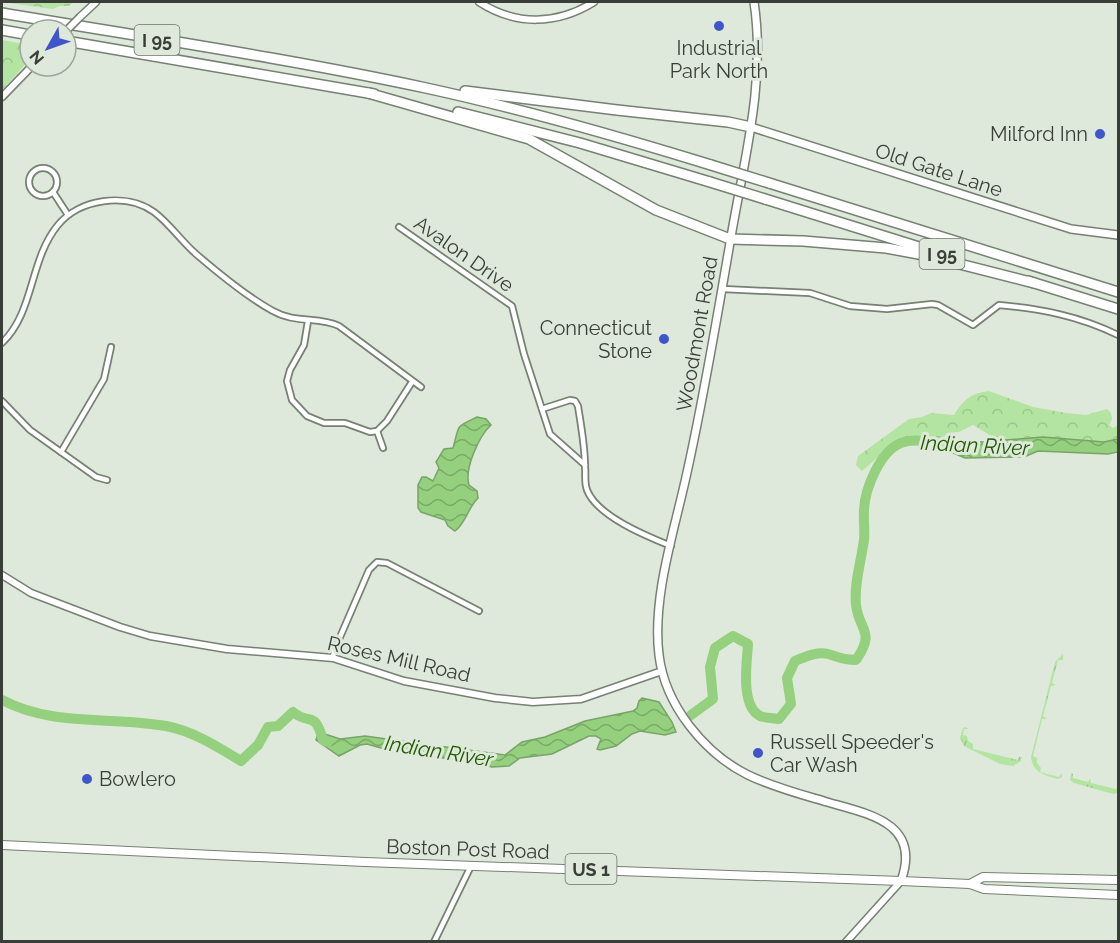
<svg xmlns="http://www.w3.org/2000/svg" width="1120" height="943" viewBox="0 0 1120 943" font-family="Raleway,sans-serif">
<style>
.grass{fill:url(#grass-tufts)}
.forest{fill:url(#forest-crowns)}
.water{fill:url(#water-waves);stroke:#79a468;stroke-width:1.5}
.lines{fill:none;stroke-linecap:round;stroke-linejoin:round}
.river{stroke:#94d07d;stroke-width:10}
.minor-casing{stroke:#768073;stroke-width:8}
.tertiary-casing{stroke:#768073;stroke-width:9}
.secondary-casing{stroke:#768073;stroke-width:10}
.primary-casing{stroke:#768073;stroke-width:10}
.motorway-casing{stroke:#768073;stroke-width:12}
.minor{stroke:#fff;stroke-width:4.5}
.tertiary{stroke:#fff;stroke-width:6}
.secondary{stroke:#fff;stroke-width:7}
.primary{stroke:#fff;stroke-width:8}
.motorway{stroke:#fff;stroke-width:9}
.tertiary-bridge-casing{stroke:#768073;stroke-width:9;stroke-linecap:butt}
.motorway-bridge-casing{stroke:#768073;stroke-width:12;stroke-linecap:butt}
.tertiary-bridge{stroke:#fff;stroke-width:6}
.motorway-bridge{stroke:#fff;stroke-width:9}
.poi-dot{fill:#3e56c9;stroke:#dfe9db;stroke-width:2}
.labels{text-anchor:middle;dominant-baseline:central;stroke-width:6;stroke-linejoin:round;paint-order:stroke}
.shield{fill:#dfe9db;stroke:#6c7169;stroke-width:1.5}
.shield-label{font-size:18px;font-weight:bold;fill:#3a3e38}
.poi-label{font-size:20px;fill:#3a3e38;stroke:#dfe9db;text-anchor:end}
.street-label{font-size:20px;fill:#3a3e38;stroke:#dfe9db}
.water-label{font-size:21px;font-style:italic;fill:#225a00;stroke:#dfe9db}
</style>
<defs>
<pattern id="grass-tufts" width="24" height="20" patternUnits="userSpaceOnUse" patternTransform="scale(1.5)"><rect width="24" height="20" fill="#b3e4a2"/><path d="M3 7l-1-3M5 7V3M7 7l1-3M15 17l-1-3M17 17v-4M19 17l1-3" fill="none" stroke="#9bc58c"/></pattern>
<pattern id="forest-crowns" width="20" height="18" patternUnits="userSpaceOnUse" patternTransform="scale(1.5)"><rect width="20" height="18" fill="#b3e4a2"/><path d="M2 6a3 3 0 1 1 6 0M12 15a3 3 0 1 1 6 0" fill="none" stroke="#9bc58c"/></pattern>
<pattern id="water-waves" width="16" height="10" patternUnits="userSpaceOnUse" patternTransform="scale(1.5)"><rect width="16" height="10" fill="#94d07d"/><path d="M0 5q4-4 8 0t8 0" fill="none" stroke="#7aaa67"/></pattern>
</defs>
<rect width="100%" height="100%" fill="#dfe9db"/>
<g class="grass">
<path d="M 1063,654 L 1063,660 L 1058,660 L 1052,683 L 1056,685 L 1051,686 L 1043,716 L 1047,719 L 1042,719 L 1033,756 L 1037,758 L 1037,763 L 1041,768 L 1040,772 L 1059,777 L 1062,773 L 1062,777 L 1058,779 C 1044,775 1033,773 1031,757 L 1055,662 Z"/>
<polygon points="965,727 969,729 964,729 963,735 967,736 968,741 973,744 973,749 1018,760 1019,757 1022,757 1021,761 1013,766 1000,764 964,746 960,738 963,728"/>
<polygon points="1071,773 1073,774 1073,778 1088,782 1090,778 1091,783 1116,789 1118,785 1118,793 1113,794 1074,783 1070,780"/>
</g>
<g class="forest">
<polygon points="2,2 73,2 69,6 59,6 53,9"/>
<polygon points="2,40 30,45 30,59 2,90"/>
<path d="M 989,391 L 1033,407 L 1066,413 L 1086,415 L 1107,409 L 1111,413 L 1112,419 L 1109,425 L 1113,428 L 1118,425 L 1118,439 L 1104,442 L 1043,437 L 993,441 L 988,434 L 973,425 L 959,432 L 947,433 L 937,447 L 906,440 L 877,458 L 862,471 L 856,465 L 858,456 L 909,419 L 922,417 L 931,413 L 954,415 C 963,400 971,393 989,391 Z"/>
</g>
<g class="water">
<path d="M 477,417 L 486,419 L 491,425 C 479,436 464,469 469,485 L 477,491 L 478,498 C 468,508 465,524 455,531 L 448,526 L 445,520 L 421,512 L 418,508 L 418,485 L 422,477 L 426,477 L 433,481 L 439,468 L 436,462 L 444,449 L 453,448 C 460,424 454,428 477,417 Z"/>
<polygon points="1043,437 1104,442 1118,439 1118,452 1108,454 1038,451 1024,457 965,458 946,450 952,441 981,442"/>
<polygon points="642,698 659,702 672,722 676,732 665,735 640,731 632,734 616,746 600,750 597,749 601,739 596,736 589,736 552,754 520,758 509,766 492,767 461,760 398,753 367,744 360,745 339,756 316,740 318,734 322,733 340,739 365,736 505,755 522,742 545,737 585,721 633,711 637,708 639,701"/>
</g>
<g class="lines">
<g class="river">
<path d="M 2,700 C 53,727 110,716 166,726 C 193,731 218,747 241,761 L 258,745 L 268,727 L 278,726 L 293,712 C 310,726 314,709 323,740 L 328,742"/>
<path d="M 691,715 L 713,699 L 710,667 L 715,648 L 733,636 L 748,644 C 747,662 740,706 760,716 C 765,718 774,718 779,719 L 791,704 L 787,678 L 795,661 C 805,657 817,651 828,654 C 840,657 841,660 856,660 C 876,631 859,631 856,605 C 854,585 860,566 863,546 C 866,534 863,522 864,510 C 865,488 881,448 904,442 C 923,437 944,447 963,448"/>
</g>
<g class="minor-casing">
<g id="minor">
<circle cx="43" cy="182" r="14"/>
<polyline points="53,192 68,215"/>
<polyline points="399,227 512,306 524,354 550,434 585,465"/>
<path d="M 723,289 L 810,293 L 850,306 L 887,309 L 932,304 L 938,305 L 973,325 L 999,305 C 1042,309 1079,316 1118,335"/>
<polyline points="308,321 304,345 290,370 287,381 292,400 307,416 324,423 345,423 370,432 377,431 387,421 412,382"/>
<path d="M 2,343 C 35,311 29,260 58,225 C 79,199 126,192 154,212 C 170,224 181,241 196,254 C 217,272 249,298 273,311 C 296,324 318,316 339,326 L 421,387"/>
<polyline points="2,401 30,430 96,477 107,480"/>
<path d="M 542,409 L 570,400 L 575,401 L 578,406 C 581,426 585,446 585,467 C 586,475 584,482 587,490 C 597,516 646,536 671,546"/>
<polyline points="377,431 383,448"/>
<polyline points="61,452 104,379 111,347"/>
<polyline points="333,658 334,651 369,570 377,562 387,563 479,611"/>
<polyline points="434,942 471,866"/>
</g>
</g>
<g class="tertiary-casing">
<g id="tertiary">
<path d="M 479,2 C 516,26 557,25 594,2"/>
<polyline points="80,17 96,2"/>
<polyline points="2,97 32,66"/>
<polyline points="2,575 31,593 120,627 150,636 227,649 333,658 404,681 495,698 533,702 581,699 662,671"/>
<polyline points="846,942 901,881"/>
</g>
</g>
<g class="secondary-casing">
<g id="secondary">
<path d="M 754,2 C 766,81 744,160 731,237 C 717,317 704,397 686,477 C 674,532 652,598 659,655 C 665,705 704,753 748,775 C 773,787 800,794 827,802 C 869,814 922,823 901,881"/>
<polyline points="751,127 1071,229 1118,235"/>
</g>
</g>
<g class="primary-casing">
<g id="primary">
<polyline points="2,845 365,862 901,881 970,884 984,889 1118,895"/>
<polyline points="970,884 983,877 1118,880"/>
</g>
</g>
<g class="motorway-casing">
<g id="motorway">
<path d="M 2,13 C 143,37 286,58 426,88 C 523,109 617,136 711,165"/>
<polyline points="2,30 30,35"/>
<polyline points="66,41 374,94"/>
<polyline points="465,91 617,110 728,122 751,127"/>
<polyline points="368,93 529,139 656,210 730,239 803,241 886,248 924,255 1034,283"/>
<polyline points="458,112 580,143 710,182"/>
<polyline points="769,183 1118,292"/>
<polyline points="765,199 935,252"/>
<polyline points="1028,281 1118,309"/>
</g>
</g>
<use href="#minor" class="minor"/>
<use href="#tertiary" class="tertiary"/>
<use href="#secondary" class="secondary"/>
<use href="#primary" class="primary"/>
<use href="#motorway" class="motorway"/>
<g class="tertiary-bridge-casing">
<polyline id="tertiary-bridge" points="66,31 80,17"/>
</g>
<g class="motorway-bridge-casing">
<g id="motorway-bridge">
<polyline points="711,165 769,183"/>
<polyline points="710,182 765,199"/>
</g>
</g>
<use href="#tertiary-bridge" class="tertiary-bridge"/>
<use href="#motorway-bridge" class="motorway-bridge"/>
</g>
<g class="poi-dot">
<circle cx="719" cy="26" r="6"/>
<circle cx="1100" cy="134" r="6"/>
<circle cx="664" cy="339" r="6"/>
<circle cx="758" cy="753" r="6"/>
<circle cx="87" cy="779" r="6"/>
</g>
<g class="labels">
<g class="shield">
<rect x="134.5" y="25" width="45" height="30" rx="4.5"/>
<rect x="919.5" y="239" width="45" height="30" rx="4.5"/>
<rect x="565.5" y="854" width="51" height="30" rx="4.5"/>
</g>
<g class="shield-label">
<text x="157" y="40">I 95</text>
<text x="942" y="254">I 95</text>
<text x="591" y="869">US 1</text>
</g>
<g class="poi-label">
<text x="719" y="48" text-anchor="middle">Industrial<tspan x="719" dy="23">Park North</tspan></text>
<text x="1088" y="134">Milford Inn</text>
<text x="652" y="328">Connecticut<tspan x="652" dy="23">Stone</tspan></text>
<text x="770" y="742" text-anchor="start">Russell Speeder's<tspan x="770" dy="23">Car Wash</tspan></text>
<text x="99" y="779" text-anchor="start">Bowlero</text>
</g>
<g class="street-label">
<text transform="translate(939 170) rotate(18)">Old Gate Lane</text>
<text transform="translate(464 254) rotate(35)">Avalon Drive</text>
<text transform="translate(697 334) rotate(-80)">Woodmont Road</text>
<text transform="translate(399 659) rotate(13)">Roses Mill Road</text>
<text transform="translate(468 849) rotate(2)">Boston Post Road</text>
</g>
<g class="water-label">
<text transform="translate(975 445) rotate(3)">Indian River</text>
<text transform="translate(439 751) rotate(9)">Indian River</text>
</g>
</g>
<rect width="1120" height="943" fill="none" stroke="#3a3e38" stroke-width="6"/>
<g transform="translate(48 48) rotate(230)"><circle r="28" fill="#dfe9db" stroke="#9da59a" stroke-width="1.5"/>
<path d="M0-4.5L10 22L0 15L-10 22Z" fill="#3e56c9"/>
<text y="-9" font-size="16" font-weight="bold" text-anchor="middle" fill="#3a3e38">N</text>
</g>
</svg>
